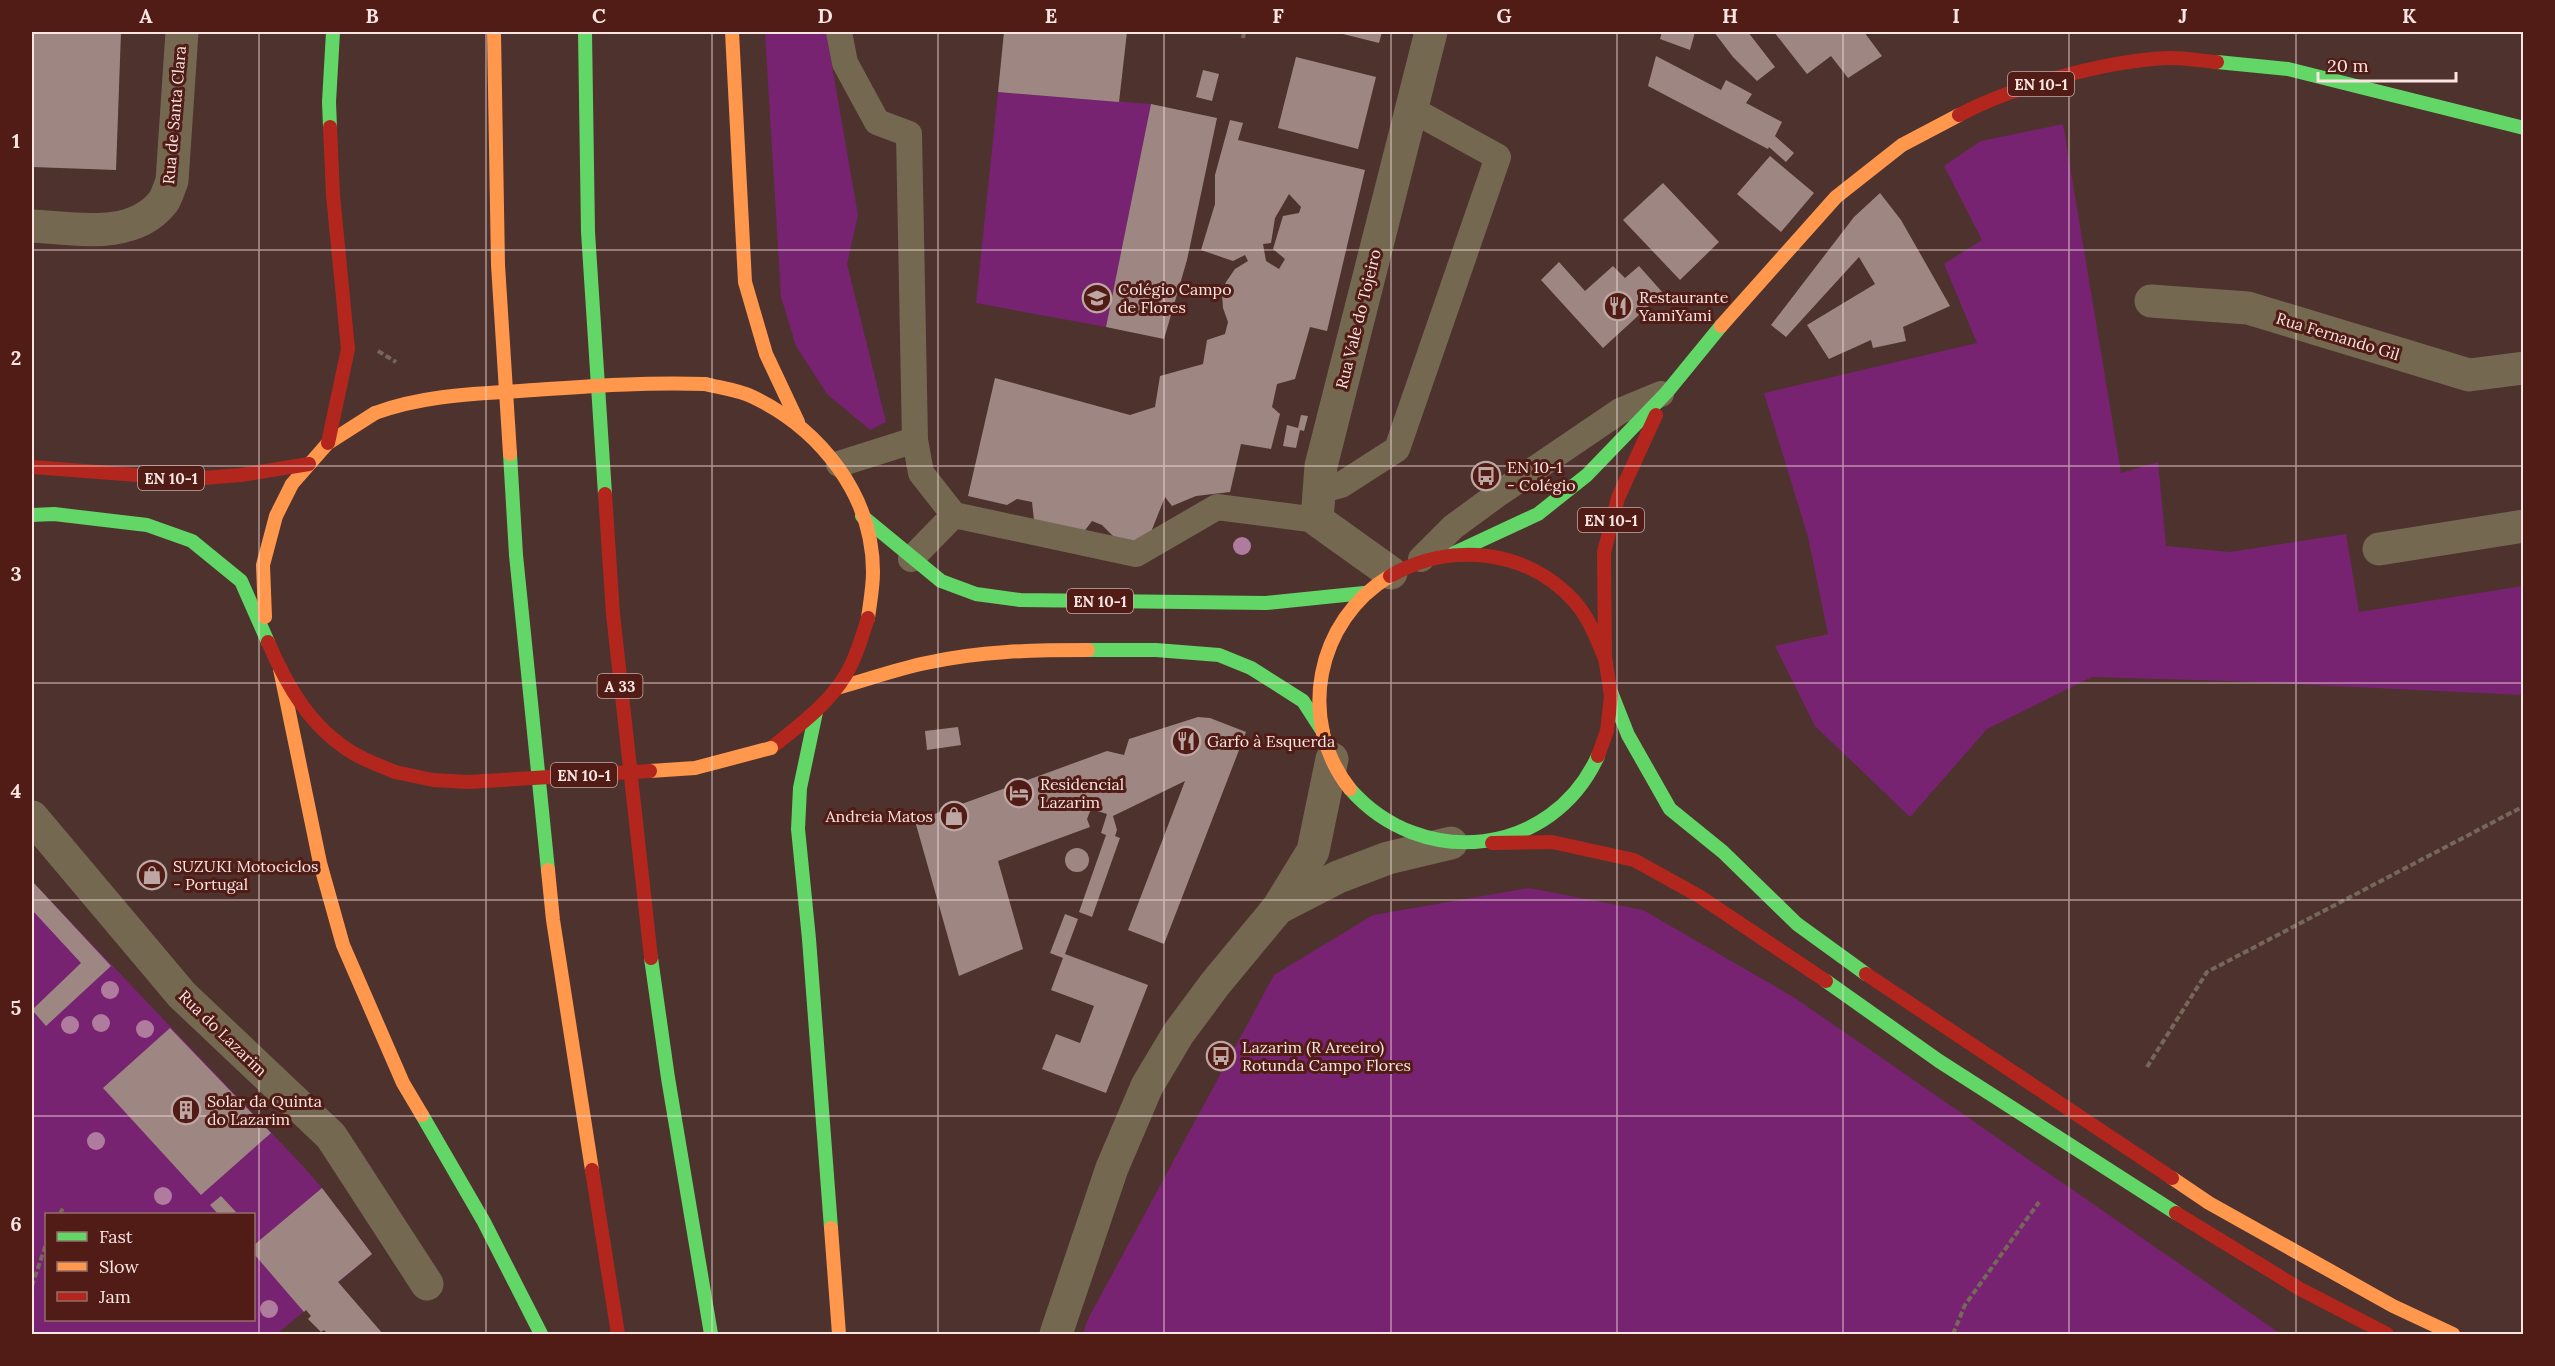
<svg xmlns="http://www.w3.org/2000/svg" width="2555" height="1366" viewBox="0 0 2555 1366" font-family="Lora,serif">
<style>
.green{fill:#782371;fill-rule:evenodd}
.building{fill:#9e8783;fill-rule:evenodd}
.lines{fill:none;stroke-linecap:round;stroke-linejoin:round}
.path{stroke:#766858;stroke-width:4;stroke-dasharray:6 3;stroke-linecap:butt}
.lane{stroke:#756851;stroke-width:26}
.street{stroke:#756851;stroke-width:33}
.fast{stroke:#63d668;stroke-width:14}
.slow{stroke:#ff974d;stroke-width:14}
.jam{stroke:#b3261e;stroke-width:14}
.path-bridge{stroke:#766858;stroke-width:4;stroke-dasharray:6 3;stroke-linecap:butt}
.slow-bridge{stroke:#ff974d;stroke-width:14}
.jam-bridge{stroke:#b3261e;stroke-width:14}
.tree{fill:#af7c9e}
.grid{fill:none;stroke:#fbe5e2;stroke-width:1.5;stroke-opacity:0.55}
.labels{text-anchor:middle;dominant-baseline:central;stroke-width:6;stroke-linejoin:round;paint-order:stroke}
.shield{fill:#511c16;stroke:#c8a9a5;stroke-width:1.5}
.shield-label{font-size:15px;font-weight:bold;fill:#fbe5e2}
.street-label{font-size:16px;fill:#fbe5e2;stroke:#511c16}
.poi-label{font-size:16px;fill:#fbe5e2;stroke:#511c16;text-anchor:start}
.neatline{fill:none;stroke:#fbe5e2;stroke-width:2}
.grid-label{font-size:20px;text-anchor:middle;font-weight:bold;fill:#fbe5e2}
</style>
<rect width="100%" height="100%" fill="#4e322e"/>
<g class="green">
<polygon points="765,32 826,32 858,215 847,264 886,422 870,430 827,394 796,346 781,297"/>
<polygon points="998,92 1151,104 1106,327 976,303"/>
<polygon points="2063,124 2121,473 2158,462 2166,546 2230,552 2346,534 2359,612 2523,586 2523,695 2228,681 2092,677 1987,729 1910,817 1815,726 1775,646 1828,634 1808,537 1764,393 1977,343 1944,264 1982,240 1944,166 1981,141"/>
<path d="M 32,881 L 302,1165 L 322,1188 L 372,1254 L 277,1334 L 32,1334 ZM 46,1214 L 254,1214 L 254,1320 L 46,1320 Z"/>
<polygon points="1529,888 1643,910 1795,998 2281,1334 1083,1334 1088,1319 1274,975 1373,915"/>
</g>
<g class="building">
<polygon points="32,32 121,32 116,170 32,167"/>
<polygon points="1004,32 1127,32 1119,102 998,92"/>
<polygon points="1335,32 1382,32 1379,43"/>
<polygon points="1662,32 1695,32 1690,50 1660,39"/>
<polygon points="1714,32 1748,32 1775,67 1757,81 1733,57"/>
<polygon points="1774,32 1864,32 1882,56 1848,78 1831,56 1807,74"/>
<polygon points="1656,56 1721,90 1726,80 1752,94 1746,103 1782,122 1775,136 1794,153 1786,162 1769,147 1768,149 1648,86"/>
<polygon points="1296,57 1376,77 1358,149 1278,128"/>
<polygon points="1203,70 1219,74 1212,101 1196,97"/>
<polygon points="1151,104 1217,118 1187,260 1164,339 1106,327"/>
<path d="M 1230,120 L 1243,123 L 1238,140 L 1365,170 L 1327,331 L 1310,327 L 1295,379 L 1277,384 L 1272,407 L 1280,414 L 1271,449 L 1241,444 L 1230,492 L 1196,496 L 1172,506 L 1165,497 L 1149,537 L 1122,545 L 1102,525 L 1092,521 L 1083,533 L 1034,520 L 1032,502 L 1017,499 L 1007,505 L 968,496 L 995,378 L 1130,415 L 1155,407 L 1160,376 L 1203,364 L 1207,340 L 1225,334 L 1228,322 L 1223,308 L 1222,293 L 1226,282 L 1235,269 L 1248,261 L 1245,255 L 1233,261 L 1201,250 L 1215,204 L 1215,175 ZM 1289,194 L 1301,207 L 1299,213 L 1283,216 L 1273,249 L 1285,259 L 1279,269 L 1266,261 L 1263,244 L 1271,243 L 1275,218 Z"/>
<polygon points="1770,156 1814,193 1781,232 1737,194"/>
<polygon points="1663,183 1719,242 1680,280 1623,220"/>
<polygon points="1880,193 1901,220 1950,306 1903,327 1906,341 1873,348 1871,340 1829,359 1807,325 1875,284 1859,257 1786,337 1771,325 1854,217"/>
<polygon points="1559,262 1585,291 1613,266 1625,278 1639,266 1663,293 1603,348 1541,280"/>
<polygon points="1301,415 1308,416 1304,431 1300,430 1296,448 1283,446 1287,425 1298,428"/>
<polygon points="1198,717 1210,718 1246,732 1164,944 1128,930 1185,781 1113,816 1117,830 1115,836 1120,838 1092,917 1079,912 1106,835 1101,833 1107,814 1091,809 1087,819 1090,827 998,861 1023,949 959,976 915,821 1107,751 1124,755 1129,739"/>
<polygon points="958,727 961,745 927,750 925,731"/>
<circle cx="1077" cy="860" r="12"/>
<polygon points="32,881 111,966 46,1026 32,1010 81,963 32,910"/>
<polygon points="1065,914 1078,919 1065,954 1148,985 1106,1093 1042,1069 1056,1034 1080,1043 1094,1006 1051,990 1063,958 1050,953"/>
<polygon points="170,1028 271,1133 201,1195 103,1088"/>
<polygon points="322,1188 372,1254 338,1282 383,1334 328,1334 324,1330 321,1332 308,1319 311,1316 306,1310 304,1312 254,1254 254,1245"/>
<polygon points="221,1196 236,1212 232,1214 218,1214 210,1205"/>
</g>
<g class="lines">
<g class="path">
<polyline points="1243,38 1244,32"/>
<polyline points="2147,1067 2207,972 2524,806"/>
<polyline points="60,1214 64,1206"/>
<polyline points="32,1286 46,1244"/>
<polyline points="1953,1334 1965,1305 2039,1202"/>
</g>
<g class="lane">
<polyline points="839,32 845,63 877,122 909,134 915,440"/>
<polyline points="839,464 915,440 921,473 954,515 1136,554 1217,507 1317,520"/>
<polyline points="1319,491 1341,485 1397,449 1498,157 1411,109"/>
<polyline points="911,559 954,515"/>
<polyline points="1421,559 1453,527 1498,494 1620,411 1661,394"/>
</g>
<g class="street">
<path d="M 32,226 C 73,228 133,241 163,202 C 167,197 169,188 172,181 L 182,32"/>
<polyline points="2151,301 2248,308 2469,375 2524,368"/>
<polyline points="2379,549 2524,526"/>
<polyline points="1391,573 1317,520 1321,466 1431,32"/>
<polyline points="32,817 182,995 331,1136 427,1284"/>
<polyline points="1278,908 1338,877 1388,858 1451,843"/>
<polyline points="1056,1334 1112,1168 1147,1086 1178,1034 1215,984 1278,908 1313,851 1332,759"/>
</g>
<g class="fast">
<polyline points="585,32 588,232 605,494"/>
<polyline points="2217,62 2288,69 2524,128"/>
<polyline points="330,127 329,102 333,32"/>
<polyline points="510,454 516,555 548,870"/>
<polyline points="32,515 54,514 147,525 192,541 241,581 268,642"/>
<polyline points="862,516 941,581 976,594 1020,600 1266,603 1364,593"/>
<polyline points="1454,553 1538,514 1587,475 1667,392 1721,326"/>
<polyline points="1088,650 1156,650 1219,655 1251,668 1303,701 1323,732"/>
<polyline points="1611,692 1628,735 1670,809 1723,852 1797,924 1866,974"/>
<polyline points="816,712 800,788 798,829 809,939 831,1228"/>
<path d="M 1350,789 C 1422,871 1552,857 1598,756"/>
<polyline points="651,958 668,1078 711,1334"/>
<polyline points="1826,981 1939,1061 2176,1213"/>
<polyline points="422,1115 484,1222 541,1334"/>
</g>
<g class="slow">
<polyline points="494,32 498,265 510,454"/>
<polyline points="732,32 745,282 766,354 798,422"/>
<polyline points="1721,326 1836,197 1902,145 1959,115"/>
<path d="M 705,384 C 721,388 739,390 753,397 C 820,429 873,495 873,572 C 873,587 870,603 868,618"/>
<polyline points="265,617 263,565 276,516 292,484 328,443 375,413"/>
<polyline points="280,669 320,863 343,945 403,1083 422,1115"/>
<path d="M 837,688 C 867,680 896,669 926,663 C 980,651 1033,650 1088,650"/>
<path d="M 1350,789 C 1296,721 1316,620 1390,576"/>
<polyline points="548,870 553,920 592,1170"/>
<polyline points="2172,1178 2209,1203 2393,1306 2453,1334"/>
<polyline points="831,1228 839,1334"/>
</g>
<g class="jam">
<path d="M 1959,115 C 2014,86 2105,61 2167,58 C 2183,57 2201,61 2217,62"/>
<polyline points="328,443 348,349 333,195 330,127"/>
<polyline points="32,467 190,479 241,475 309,464"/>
<polyline points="605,494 613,614 651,958"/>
<path d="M 1390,576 C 1450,541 1528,549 1575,602 C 1589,618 1597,639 1605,659"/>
<path d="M 268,642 C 287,686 310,727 353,753 C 366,761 381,766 395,772"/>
<path d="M 771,748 C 801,724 836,699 852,663 C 859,648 863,633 868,618"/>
<polyline points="1598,756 1607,731 1611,696 1605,657 1604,552 1618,498 1656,415"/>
<polyline points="1492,843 1552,842 1634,860 1699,896 1826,981"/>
<polyline points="1866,974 2172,1178"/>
<polyline points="592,1170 618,1334"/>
<polyline points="2176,1213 2300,1289 2387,1334"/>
</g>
<polyline class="path-bridge" points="378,351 396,362"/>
<g class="slow-bridge">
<path d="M 375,413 C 427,394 480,394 534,390 C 591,386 648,382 705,384"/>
<polyline points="650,771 695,768 771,748"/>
</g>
<polyline class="jam-bridge" points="395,772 433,780 468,782 650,771"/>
</g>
<g class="tree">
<circle cx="1242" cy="546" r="9"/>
<circle cx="110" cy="990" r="9"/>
<circle cx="101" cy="1023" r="9"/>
<circle cx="70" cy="1025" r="9"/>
<circle cx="145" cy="1029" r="9"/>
<circle cx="96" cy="1141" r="9"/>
<circle cx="163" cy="1196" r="9"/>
<circle cx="269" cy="1309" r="9"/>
</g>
<path class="grid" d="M 259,32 L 259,1334M 486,32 L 486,1334M 712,32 L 712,1334M 938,32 L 938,1334M 1164,32 L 1164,1334M 1391,32 L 1391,1334M 1617,32 L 1617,1334M 1843,32 L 1843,1334M 2069,32 L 2069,1334M 2296,32 L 2296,1334M 32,250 L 2524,250M 32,466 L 2524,466M 32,683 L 2524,683M 32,900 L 2524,900M 32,1116 L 2524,1116"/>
<defs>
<g id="school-ring" transform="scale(1.5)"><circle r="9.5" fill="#511c16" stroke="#bea6a3" stroke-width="1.5"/><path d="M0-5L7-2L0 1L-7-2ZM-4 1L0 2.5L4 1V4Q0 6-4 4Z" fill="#bea6a3"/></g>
<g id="restaurant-ring" transform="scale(1.5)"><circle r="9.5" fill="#511c16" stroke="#bea6a3" stroke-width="1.5"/><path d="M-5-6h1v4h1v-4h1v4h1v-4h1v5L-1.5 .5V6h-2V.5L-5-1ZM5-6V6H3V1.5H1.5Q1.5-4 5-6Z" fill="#bea6a3"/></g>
<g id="bus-ring" transform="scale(1.5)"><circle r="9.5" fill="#511c16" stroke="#bea6a3" stroke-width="1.5"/><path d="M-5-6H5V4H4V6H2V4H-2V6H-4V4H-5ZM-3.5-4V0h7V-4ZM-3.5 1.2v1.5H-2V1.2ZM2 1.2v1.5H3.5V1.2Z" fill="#bea6a3"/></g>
<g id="hotel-ring" transform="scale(1.5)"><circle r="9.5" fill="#511c16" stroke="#bea6a3" stroke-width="1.5"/><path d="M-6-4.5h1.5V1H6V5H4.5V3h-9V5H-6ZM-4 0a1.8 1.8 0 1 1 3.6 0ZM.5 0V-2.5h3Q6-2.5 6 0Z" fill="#bea6a3"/></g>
<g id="shop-ring" transform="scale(1.5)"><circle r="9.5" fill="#511c16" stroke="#bea6a3" stroke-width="1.5"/><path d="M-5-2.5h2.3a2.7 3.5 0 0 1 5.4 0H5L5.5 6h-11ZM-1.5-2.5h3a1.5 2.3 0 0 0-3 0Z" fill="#bea6a3"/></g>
<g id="building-ring" transform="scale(1.5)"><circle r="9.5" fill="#511c16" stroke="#bea6a3" stroke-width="1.5"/><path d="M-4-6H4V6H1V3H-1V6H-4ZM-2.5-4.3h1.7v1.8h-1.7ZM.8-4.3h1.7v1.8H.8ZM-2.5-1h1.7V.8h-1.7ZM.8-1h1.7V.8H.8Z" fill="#bea6a3"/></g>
</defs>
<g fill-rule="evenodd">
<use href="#school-ring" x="1097" y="298"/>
<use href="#restaurant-ring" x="1618" y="306"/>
<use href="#bus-ring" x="1486" y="476"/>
<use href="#restaurant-ring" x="1186" y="741"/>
<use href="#hotel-ring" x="1019" y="793"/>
<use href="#shop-ring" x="954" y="816"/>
<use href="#shop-ring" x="152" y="875"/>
<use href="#bus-ring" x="1221" y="1056"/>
<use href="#building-ring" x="186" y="1110"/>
</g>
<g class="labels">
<g class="shield">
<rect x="2008" y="72" width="66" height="24" rx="4.5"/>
<rect x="138" y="466" width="66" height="24" rx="4.5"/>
<rect x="1578" y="508" width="66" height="24" rx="4.5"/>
<rect x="1067" y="589" width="66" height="24" rx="4.5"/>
<rect x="597.5" y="674" width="45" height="24" rx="4.5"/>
<rect x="551" y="763" width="66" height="24" rx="4.5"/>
</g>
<g class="shield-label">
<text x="2041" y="84">EN 10-1</text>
<text x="171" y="478">EN 10-1</text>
<text x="1611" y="520">EN 10-1</text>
<text x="1100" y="601">EN 10-1</text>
<text x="620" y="686">A 33</text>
<text x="584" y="775">EN 10-1</text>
</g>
<g class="street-label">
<text transform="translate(174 115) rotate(-85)">Rua de Santa Clara</text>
<text transform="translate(1358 319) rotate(-76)">Rua Vale do Tojeiro</text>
<text transform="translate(2338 336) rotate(17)">Rua Fernando Gil</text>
<text transform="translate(223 1033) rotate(44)">Rua do Lazarim</text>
</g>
<g class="poi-label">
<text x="1118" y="289">Colégio Campo<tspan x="1118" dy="18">de Flores</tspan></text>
<text x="1639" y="297">Restaurante<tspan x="1639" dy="18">YamiYami</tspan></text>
<text x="1507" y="467">EN 10-1<tspan x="1507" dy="18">- Colégio</tspan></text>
<text x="1207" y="741">Garfo à Esquerda</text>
<text x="1040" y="784">Residencial<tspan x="1040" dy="18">Lazarim</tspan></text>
<text x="933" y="816" text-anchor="end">Andreia Matos</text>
<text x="173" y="866">SUZUKI Motociclos<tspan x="173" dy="18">- Portugal</tspan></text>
<text x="1242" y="1047">Lazarim (R Areeiro)<tspan x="1242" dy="18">Rotunda Campo Flores</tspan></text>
<text x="207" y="1101">Solar da Quinta<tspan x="207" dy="18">do Lazarim</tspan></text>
</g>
</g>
<rect width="2555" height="1366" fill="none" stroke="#511c16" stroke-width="66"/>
<rect x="45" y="1213" width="210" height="108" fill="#511c16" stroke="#956c68" stroke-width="1.5"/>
<rect x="57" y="1232" width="30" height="9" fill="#63d668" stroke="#956c68" stroke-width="1.5"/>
<text x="99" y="1243" font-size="18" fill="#fbe5e2">Fast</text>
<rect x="57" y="1262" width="30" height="9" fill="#ff974d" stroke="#956c68" stroke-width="1.5"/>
<text x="99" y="1273" font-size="18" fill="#fbe5e2">Slow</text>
<rect x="57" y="1292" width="30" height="9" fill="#b3261e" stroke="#956c68" stroke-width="1.5"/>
<text x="99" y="1303" font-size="18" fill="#fbe5e2">Jam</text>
<path d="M2318 72v9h138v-9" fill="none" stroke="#fbe5e2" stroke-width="3"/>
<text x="2327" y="72" font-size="18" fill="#fbe5e2" stroke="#511c16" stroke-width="4.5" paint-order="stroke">20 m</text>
<rect x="33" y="33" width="2489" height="1300" class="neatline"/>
<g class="grid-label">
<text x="146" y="23">A</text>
<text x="372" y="23">B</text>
<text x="599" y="23">C</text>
<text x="825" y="23">D</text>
<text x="1051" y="23">E</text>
<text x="1278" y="23">F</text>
<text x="1504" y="23">G</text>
<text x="1730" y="23">H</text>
<text x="1956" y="23">I</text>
<text x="2183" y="23">J</text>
<text x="2409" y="23">K</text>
<text x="16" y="148">1</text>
<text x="16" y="365">2</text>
<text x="16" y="581">3</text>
<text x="16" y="798">4</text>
<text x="16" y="1015">5</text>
<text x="16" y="1231">6</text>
</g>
</svg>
